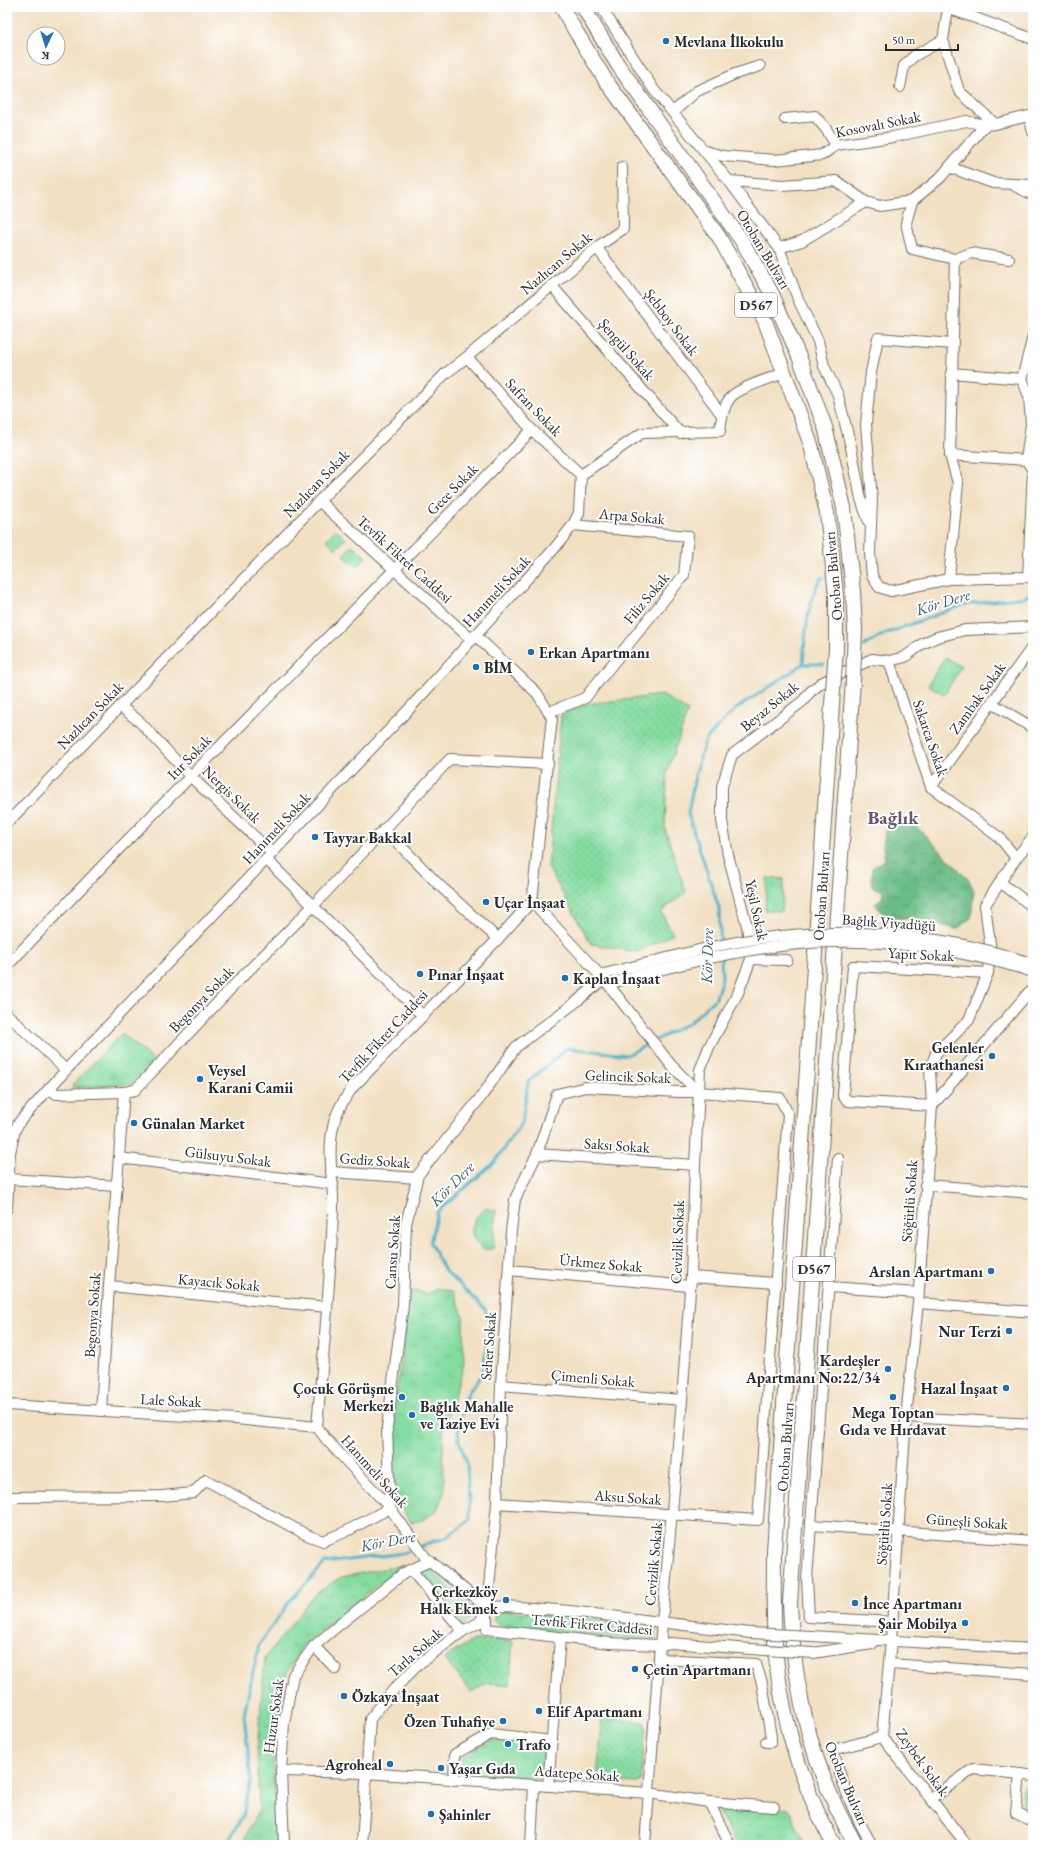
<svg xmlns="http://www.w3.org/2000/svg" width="1040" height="1852" viewBox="0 0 1040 1852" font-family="'EB Garamond',serif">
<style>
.grass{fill:url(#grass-dots);stroke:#588466}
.forest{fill:url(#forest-crowns);stroke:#4c7458}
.park{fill:url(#park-tufts);stroke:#588466}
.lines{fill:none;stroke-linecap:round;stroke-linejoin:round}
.stream{stroke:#4ab2c9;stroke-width:3}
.minor-casing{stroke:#716a60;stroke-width:12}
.highway-casing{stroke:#716a60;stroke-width:16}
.minor{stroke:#fff;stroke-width:10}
.highway{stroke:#fff;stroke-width:14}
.minor-bridge-casing{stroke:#716a60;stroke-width:12;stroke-linecap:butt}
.highway-bridge-casing{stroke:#716a60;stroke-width:16;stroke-linecap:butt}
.minor-bridge{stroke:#fff;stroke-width:10}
.highway-bridge{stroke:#fff;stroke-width:14}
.poi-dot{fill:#1f6fb2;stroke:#fff;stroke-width:1.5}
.labels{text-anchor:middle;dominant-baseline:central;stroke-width:4;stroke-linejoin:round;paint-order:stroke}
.shield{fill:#fff;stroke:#6b6b6b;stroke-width:1}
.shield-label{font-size:14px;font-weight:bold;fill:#2b2b2b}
.poi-label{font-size:15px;font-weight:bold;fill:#2b2b2b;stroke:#fff;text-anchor:start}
.street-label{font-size:15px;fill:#2b2b2b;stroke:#fff}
.water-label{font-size:16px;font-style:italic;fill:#37616a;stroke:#fff}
.district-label{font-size:19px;font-weight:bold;fill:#63566e;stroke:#fff}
</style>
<defs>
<pattern id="grass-dots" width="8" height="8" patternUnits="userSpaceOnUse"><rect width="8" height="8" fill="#85dca0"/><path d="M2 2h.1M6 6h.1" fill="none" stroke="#73bd8a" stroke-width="1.8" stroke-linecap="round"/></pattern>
<pattern id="forest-crowns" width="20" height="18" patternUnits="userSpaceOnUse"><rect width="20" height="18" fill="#6cbc86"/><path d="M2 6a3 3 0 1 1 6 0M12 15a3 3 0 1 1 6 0" fill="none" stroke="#59996e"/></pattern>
<pattern id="park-tufts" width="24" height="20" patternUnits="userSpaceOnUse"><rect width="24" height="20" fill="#85dca0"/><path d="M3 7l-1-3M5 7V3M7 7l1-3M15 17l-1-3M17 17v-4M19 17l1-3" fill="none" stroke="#73bd8a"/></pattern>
</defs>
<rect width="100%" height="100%" fill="#fff"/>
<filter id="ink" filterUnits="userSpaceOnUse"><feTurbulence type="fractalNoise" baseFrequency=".025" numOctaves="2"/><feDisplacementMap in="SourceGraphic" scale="8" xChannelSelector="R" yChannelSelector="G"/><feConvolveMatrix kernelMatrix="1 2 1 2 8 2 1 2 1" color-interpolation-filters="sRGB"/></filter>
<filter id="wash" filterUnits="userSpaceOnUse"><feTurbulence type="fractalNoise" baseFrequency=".012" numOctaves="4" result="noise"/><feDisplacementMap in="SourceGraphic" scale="16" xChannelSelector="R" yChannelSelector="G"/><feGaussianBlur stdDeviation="0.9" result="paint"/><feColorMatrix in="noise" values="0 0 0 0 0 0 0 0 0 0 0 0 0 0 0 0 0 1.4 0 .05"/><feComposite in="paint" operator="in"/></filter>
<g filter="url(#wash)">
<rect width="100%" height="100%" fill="#f2e0c3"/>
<g class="grass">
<polygon points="662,695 688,711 667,773 665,829 686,892 661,912 673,934 637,952 591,944 548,867 561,715 585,704"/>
<polygon points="473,1640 513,1641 510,1685 488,1683 471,1692 444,1658"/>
<polygon points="602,1718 646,1722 641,1781 637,1783 597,1780"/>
</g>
<polygon class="forest" points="888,811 913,823 968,879 974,890 971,918 957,929 911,918 887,918 875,904 883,896 882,890 872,887 872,868 885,860 883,847"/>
<g class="park">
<polygon points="336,529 346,539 336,549 326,539"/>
<polygon points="352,545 366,557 357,567 343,555"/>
<polygon points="945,657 961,667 944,695 928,685"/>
<polygon points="767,878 784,879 782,911 765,910"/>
<polygon points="122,1033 154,1061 131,1084 72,1088 73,1084"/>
<path d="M 485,1209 L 496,1210 L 493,1249 L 483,1249 C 467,1237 469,1220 485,1209 Z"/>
<polygon points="439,1288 454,1292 463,1316 464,1364 443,1431 444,1493 437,1510 424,1520 411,1522 396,1502 393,1429 396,1397 411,1291 429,1293"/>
<polygon points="403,1565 302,1646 287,1672 274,1751 273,1779 278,1821 276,1845 241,1845 259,1809 257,1749 265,1658 314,1595 341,1577"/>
<polygon points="428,1568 471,1607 476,1614 463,1625 419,1572 422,1569"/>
<path d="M 500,1610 L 642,1623 L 657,1627 L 655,1639 L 606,1637 L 498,1625 L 494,1621 C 493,1616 495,1613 500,1610 Z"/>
<polygon points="491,1740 540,1741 546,1750 543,1776 535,1781 472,1776 461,1772 462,1757"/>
<polygon points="1030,1782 1033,1782 1033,1815 1021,1807 1022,1789"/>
<polygon points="715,1806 789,1809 805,1845 737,1845"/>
</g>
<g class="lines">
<g class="stream">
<polyline points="864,646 882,635 963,605 1025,597 1033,592"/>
<path d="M 803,664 C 805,639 807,600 821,578 L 823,578"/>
<polyline points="226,1845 243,1816 251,1780 244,1715 259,1645 289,1602 325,1563 404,1553 434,1541 444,1539 470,1520 467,1463 459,1441 458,1429 468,1393 483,1373 489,1323 485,1309 445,1271 430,1243 437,1212 494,1163 522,1122 528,1082 567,1048 627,1055 689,1023 716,998 722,978 719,908 688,814 695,775 705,741 723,721 736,709 803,664 824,664"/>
</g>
</g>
</g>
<g filter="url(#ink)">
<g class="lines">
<g class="minor-casing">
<g id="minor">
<polyline points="601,7 654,90 729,181 779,248 798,299 818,341 824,366 838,395 851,447 861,499 869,522"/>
<polyline points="945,7 1033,39"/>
<polyline points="948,8 943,40 959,91 995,124"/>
<polyline points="900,87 904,66 914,56 943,40"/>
<polyline points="673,112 697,91 735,74 760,66"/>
<polyline points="1029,116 1033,132"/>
<polyline points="785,119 815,116 826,129 836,145"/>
<polyline points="705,151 723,156 775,160 822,155 836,145 893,137 966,121 985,125 995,124 1033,115"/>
<polyline points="949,167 993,183 1033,185"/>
<polyline points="729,181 783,185 836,181 866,202"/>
<polyline points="1015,186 1033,195"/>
<polyline points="912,201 906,223 912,249 955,259 971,253 1009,259"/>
<polyline points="597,248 722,415"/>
<polyline points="779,248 802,241 866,202 880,206 912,201 940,178 985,125"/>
<polyline points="552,286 680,433"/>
<polyline points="467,357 532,430 581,475"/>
<polyline points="951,373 1022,379"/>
<polyline points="950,455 1026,460 1033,470 1028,577 949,579 891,591 879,587 872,576 870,553 872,500 866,424 871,372 878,338 952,344"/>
<polyline points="1026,460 1031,425 1029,396 1022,379 1033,336"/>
<path d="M 581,475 L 642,433 L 720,431 C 721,420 723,407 730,398 C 737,389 765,380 776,376"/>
<polyline points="319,501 472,640"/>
<polyline points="949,579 958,483 950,455 955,259"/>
<polyline points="889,661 931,787 1000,838 1016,858"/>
<polyline points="993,704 1033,728"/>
<polyline points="120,706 140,722 191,777 272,853"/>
<polyline points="549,712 585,698 684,575 688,536 573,525"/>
<polyline points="931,787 1033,646"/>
<polyline points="7,823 319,501 445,374 467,357 600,245 623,229 622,167"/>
<polyline points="384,829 438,884 498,939"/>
<polyline points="267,860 422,1015"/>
<polyline points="1000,882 1033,907"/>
<polyline points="532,901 608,984 671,1065 698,1092"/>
<polyline points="751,959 787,960"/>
<polyline points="7,966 108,860 532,430"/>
<polyline points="988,973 853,966 843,1096 848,1101 932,1106 930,1069 936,1053 969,1020 988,973 990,944 985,905 1016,858 1033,837"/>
<polyline points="600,975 628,968"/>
<polyline points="608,984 633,977"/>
<polyline points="7,1014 66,1070"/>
<polyline points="49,1088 56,1094 124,1092"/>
<polyline points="537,1154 695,1165"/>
<polyline points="119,1158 333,1184"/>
<polyline points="838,1158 807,1579 809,1617 893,1622"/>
<polyline points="331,1172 417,1178"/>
<polyline points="9,1179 117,1186"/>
<polyline points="925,1185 1033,1193"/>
<polyline points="7,1208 10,1153 15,1130 20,1121 66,1070 410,708 554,549 573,525 579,513 581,475"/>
<polyline points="509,1270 690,1286"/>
<polyline points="691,1277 776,1283"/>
<polyline points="109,1286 327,1307"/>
<polyline points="829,1287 918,1293"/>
<polyline points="918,1303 1033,1312"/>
<polyline points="501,1385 682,1400"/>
<polyline points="7,1405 235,1419 317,1427 326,1439 390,1508 425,1557 487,1608"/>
<polyline points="101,1411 109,1286 124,1092 135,1090 239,980 312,907 450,759 548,764"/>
<polyline points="906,1417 1033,1424"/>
<path d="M 317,1427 C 323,1354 331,1281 333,1209 C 334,1182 327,1154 333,1127 C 336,1111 344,1100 353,1087 L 498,939 L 532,901 L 552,718 L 537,693 L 475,635"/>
<polyline points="7,1497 162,1496 193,1493 206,1480 307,1535 323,1541 345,1532 390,1508"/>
<polyline points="497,1503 758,1520 788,1114 780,1098 698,1092 679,1092 586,1087 557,1094 537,1154 515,1199 511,1231 501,1385 497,1503 487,1608 487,1629 610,1643 660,1645 670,1643 751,1649"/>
<polyline points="390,1508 387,1428 403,1305 406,1224 418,1175 481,1097 516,1047 576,1002 604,979"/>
<polyline points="811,1525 1033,1541"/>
<polyline points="411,1570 463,1631"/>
<polyline points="487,1608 506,1606 570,1611 750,1633"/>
<polyline points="811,1636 1033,1649"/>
<polyline points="314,1646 336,1669"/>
<polyline points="813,1653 872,1644"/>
<polyline points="659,1659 756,1664 762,1683 771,1737 771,1742 766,1742"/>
<polyline points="889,1664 1033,1674"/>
<polyline points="281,1771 365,1773 648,1793 709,1802 774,1807"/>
<polyline points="1033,1776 1020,1774 1016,1813 1033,1822"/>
<polyline points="454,1780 455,1754 491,1734 552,1741"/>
<polyline points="548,1786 560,1638"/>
<polyline points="931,1799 973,1769 1020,1774"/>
<polyline points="709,1802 730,1845"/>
<polyline points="284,1845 281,1771 284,1723 293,1675 314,1646 339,1625 404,1573 430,1561"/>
<polyline points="362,1845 370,1719 395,1688 420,1663 463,1631 480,1622 485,1611"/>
<polyline points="531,1845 534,1785"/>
<polyline points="645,1845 660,1645 682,1400 691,1277 695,1165 700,1070 709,1047 738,993 751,959 747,926 728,855 722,821 722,786 732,755 803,701 810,692 821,683 872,659 889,661 905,657 922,644 937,637 965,630 1033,627"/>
<path d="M 872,1845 C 854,1815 842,1784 833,1750 L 882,1737"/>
<polyline points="967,1845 882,1737 891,1641 906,1417 918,1303 932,1106 1029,992 1033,991"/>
</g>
</g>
<g class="highway-casing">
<g id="highway">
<polyline points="562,7 570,22 606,81 719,237 765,321 811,445 827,513 836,595 836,649"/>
<polyline points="583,7 618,65 742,241 772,294 800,359 825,427 844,508 853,592 855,630"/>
<path d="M 853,681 L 790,1603 C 794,1691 811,1768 856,1845"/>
<path d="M 833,690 L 774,1550 C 774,1595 772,1642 780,1687 C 789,1742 807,1796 834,1845"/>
</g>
</g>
<use href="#minor" class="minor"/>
<use href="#highway" class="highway"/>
<g class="minor-bridge-casing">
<g id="minor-bridge">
<path d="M 628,968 C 666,959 705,947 743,941 C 840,925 941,932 1033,964"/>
<path d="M 633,977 C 684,963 736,951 788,945 C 870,936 954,947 1033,972"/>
<polyline points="750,1633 811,1636"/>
<polyline points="751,1649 813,1653"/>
</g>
</g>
<g class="highway-bridge-casing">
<g id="highway-bridge">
<polyline points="853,681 855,630"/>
<polyline points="833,690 836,649"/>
</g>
</g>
<use href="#minor-bridge" class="minor-bridge"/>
<use href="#highway-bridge" class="highway-bridge"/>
</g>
</g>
<g class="poi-dot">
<circle cx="666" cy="41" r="4"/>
<circle cx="531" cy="652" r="4"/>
<circle cx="476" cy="667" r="4"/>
<circle cx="315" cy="837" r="4"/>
<circle cx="486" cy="902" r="4"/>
<circle cx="420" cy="974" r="4"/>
<circle cx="565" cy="978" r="4"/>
<circle cx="992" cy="1056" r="4"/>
<circle cx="200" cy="1079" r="4"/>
<circle cx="134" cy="1123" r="4"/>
<circle cx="991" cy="1271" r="4"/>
<circle cx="1009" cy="1331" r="4"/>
<circle cx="888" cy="1369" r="4"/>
<circle cx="1006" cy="1388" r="4"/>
<circle cx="402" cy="1397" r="4"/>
<circle cx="893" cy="1397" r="4"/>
<circle cx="412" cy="1415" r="4"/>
<circle cx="506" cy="1600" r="4"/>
<circle cx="855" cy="1603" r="4"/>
<circle cx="965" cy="1623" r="4"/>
<circle cx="635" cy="1669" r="4"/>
<circle cx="344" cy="1696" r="4"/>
<circle cx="539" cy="1711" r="4"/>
<circle cx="503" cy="1721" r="4"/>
<circle cx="508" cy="1744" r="4"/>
<circle cx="390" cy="1764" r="4"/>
<circle cx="441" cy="1768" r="4"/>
<circle cx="431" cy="1814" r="4"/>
</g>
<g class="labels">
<g class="shield">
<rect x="735" y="293" width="42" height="24" rx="3"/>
<rect x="793" y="1257" width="42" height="24" rx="3"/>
</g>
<g class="shield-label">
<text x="756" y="305">D567</text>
<text x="814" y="1269">D567</text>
</g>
<g class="poi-label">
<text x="674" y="41">Mevlana İlkokulu</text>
<text x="539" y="652">Erkan Apartmanı</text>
<text x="484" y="667">BİM</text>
<text x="323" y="837">Tayyar Bakkal</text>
<text x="494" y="902">Uçar İnşaat</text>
<text x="428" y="974">Pınar İnşaat</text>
<text x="573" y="978">Kaplan İnşaat</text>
<text x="984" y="1047" text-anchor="end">Gelenler<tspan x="984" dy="17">Kıraathanesi</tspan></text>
<text x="208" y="1070">Veysel<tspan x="208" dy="17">Karani Camii</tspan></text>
<text x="142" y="1123">Günalan Market</text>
<text x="983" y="1271" text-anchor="end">Arslan Apartmanı</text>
<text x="1001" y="1331" text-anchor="end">Nur Terzi</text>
<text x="880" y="1360" text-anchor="end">Kardeşler<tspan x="880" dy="17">Apartmanı No:22/34</tspan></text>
<text x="394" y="1388" text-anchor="end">Çocuk Görüşme<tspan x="394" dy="17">Merkezi</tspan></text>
<text x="998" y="1388" text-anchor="end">Hazal İnşaat</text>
<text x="420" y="1406">Bağlık Mahalle<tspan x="420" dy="17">ve Taziye Evi</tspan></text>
<text x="893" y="1412" text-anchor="middle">Mega Toptan<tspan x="893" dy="17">Gıda ve Hırdavat</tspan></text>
<text x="498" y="1591" text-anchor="end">Çerkezköy<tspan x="498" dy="17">Halk Ekmek</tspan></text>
<text x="863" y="1603">İnce Apartmanı</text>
<text x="957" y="1623" text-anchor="end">Şair Mobilya</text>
<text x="643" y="1669">Çetin Apartmanı</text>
<text x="352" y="1696">Özkaya İnşaat</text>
<text x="547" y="1711">Elif Apartmanı</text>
<text x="495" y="1721" text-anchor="end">Özen Tuhafiye</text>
<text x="516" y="1744">Trafo</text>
<text x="382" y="1764" text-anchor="end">Agroheal</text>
<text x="449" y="1768">Yaşar Gıda</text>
<text x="439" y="1814">Şahinler</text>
</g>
<g class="street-label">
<text transform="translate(878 124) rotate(-11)">Kosovalı Sokak</text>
<text transform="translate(764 249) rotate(59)">Otoban Bulvarı</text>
<text transform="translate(556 263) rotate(-40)">Nazlıcan Sokak</text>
<text transform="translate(672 322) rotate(53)">Şebboy Sokak</text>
<text transform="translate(627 349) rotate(49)">Şengül Sokak</text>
<text transform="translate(534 407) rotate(46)">Safran Sokak</text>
<text transform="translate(316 483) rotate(-46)">Nazlıcan Sokak</text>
<text transform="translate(452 489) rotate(-45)">Gece Sokak</text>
<text transform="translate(632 516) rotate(5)">Arpa Sokak</text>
<text transform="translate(405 559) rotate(42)">Tevfik Fikret Caddesi</text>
<text transform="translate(833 576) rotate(-95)">Otoban Bulvarı</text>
<text transform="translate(496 591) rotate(-47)">Hanımeli Sokak</text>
<text transform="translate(646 598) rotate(-50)">Filiz Sokak</text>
<text transform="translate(977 698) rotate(-54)">Zambak Sokak</text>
<text transform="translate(769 706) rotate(-39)">Beyaz Sokak</text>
<text transform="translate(90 715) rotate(-46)">Nazlıcan Sokak</text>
<text transform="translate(931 738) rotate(71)">Sakarca Sokak</text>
<text transform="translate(189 757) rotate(-46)">Itır Sokak</text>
<text transform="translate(232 794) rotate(44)">Nergis Sokak</text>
<text transform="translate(276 828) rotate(-47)">Hanımeli Sokak</text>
<text transform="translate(821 896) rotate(-86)">Otoban Bulvarı</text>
<text transform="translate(757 910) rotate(78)">Yeşil Sokak</text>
<text transform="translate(889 922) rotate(4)">Bağlık Viyadüğü</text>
<text transform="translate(921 954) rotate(3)">Yapıt Sokak</text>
<text transform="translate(201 999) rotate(-46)">Begonya Sokak</text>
<text transform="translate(383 1036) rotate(-47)">Tevfik Fikret Caddesi</text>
<text transform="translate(628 1076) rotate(2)">Gelincik Sokak</text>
<text transform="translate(617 1145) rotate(4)">Saksı Sokak</text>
<text transform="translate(228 1156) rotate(7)">Gülsuyu Sokak</text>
<text transform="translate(375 1160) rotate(4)">Gediz Sokak</text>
<text transform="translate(909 1201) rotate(-86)">Söğütlü Sokak</text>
<text transform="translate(677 1242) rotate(-88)">Cevizlik Sokak</text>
<text transform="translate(392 1252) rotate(-86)">Cansu Sokak</text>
<text transform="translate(601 1263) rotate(5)">Ürkmez Sokak</text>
<text transform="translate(219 1282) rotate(5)">Kayacık Sokak</text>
<text transform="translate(92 1315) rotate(-86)">Begonya Sokak</text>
<text transform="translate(488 1346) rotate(-86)">Seher Sokak</text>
<text transform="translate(593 1378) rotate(5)">Çimenli Sokak</text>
<text transform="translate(171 1400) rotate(3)">Lale Sokak</text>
<text transform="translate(785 1447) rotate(-86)">Otoban Bulvarı</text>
<text transform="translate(375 1471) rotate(48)">Hanımeli Sokak</text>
<text transform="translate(628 1497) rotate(4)">Aksu Sokak</text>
<text transform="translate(967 1521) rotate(4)">Güneşli Sokak</text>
<text transform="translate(884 1524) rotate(-86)">Söğütlü Sokak</text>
<text transform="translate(653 1564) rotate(-85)">Cevizlik Sokak</text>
<text transform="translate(592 1624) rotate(5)">Tevfik Fikret Caddesi</text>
<text transform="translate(415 1652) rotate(-41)">Tarla Sokak</text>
<text transform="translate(273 1716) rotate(-82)">Huzur Sokak</text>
<text transform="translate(923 1762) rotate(54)">Zeybek Sokak</text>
<text transform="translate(577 1773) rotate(4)">Adatepe Sokak</text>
<text transform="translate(847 1783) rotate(67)">Otoban Bulvarı</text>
</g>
<g class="water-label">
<text transform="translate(943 602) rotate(-17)">Kör Dere</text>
<text transform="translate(707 956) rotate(-89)">Kör Dere</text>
<text transform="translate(452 1184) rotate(-45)">Kör Dere</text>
<text transform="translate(388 1541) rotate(-11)">Kör Dere</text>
</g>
<g class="district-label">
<text x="893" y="817">Bağlık</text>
</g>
</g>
<rect width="1040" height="1852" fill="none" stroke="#fff" stroke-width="24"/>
<g transform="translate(46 46) rotate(184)"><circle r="19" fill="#ffffff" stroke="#aaaaaa"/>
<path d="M0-3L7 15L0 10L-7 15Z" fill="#1f6fb2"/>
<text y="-6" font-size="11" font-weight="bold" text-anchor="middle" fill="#2b2b2b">K</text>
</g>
<path d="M886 44v6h72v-6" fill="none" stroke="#2b2b2b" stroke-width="2"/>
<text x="892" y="44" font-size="12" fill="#2b2b2b" stroke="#ffffff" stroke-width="3" paint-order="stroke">50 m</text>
</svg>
